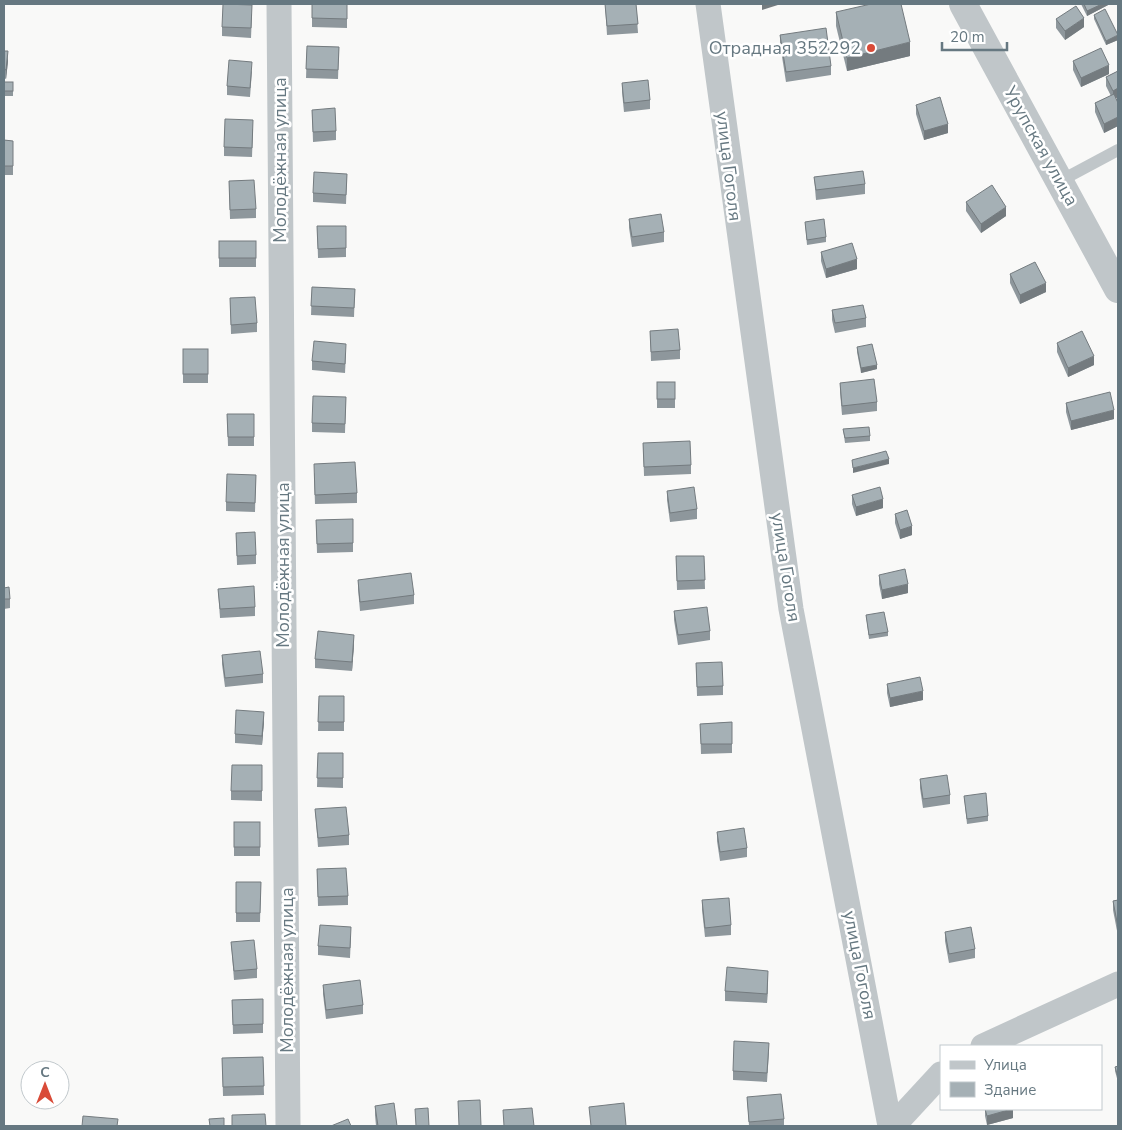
<svg xmlns="http://www.w3.org/2000/svg" width="1122" height="1130" viewBox="0 0 1122 1130" font-family="'Nunito Sans',sans-serif">
<style>
.lines{fill:none;stroke-linecap:round;stroke-linejoin:round}
.service{stroke:#c0c6c9;stroke-width:12}
.minor{stroke:#c0c6c9;stroke-width:25}
.tertiary{stroke:#c0c6c9;stroke-width:28}
.wall{fill:#8e979c}
.shaded-wall{fill:#747b7f}
.building{fill:#a5b0b5;stroke:#747b7f}
.poi-dot{fill:#d94b38;stroke:#fff;stroke-width:2}
.labels{text-anchor:middle;dominant-baseline:central;stroke-width:5;stroke-linejoin:round;paint-order:stroke}
.poi-label{font-size:18px;fill:#667881;stroke:#fff;text-anchor:end}
.street-label{font-size:18px;fill:#667881;stroke:#fff}
</style>
<rect width="100%" height="100%" fill="#f9f9f8"/>
<g class="lines">
<polyline class="service" points="1060,181 1118,150"/>
<g class="minor">
<polyline points="279,4 288,1126"/>
<polyline points="708,4 791,609 890,1126"/>
<polyline points="983,1046 1118,984"/>
<polyline points="893,1126 941,1074"/>
</g>
<polyline class="tertiary" points="963,4 1118,289"/>
</g>
<g class="wall">
<polygon points="312,4 347,4 347,28 312,27"/>
<polygon points="605,4 636,4 638,33 607,35"/>
<polygon points="1081,4 1110,4 1087,16"/>
<polygon points="836,12 910,56 847,71 836,26"/>
<polygon points="252,14 251,38 222,36 222,27"/>
<polygon points="1094,15 1118,40 1106,45 1094,19"/>
<polygon points="1056,19 1084,27 1065,40 1056,28"/>
<polygon points="780,35 831,66 831,75 786,82 780,44"/>
<polygon points="307,46 339,47 338,79 306,78"/>
<polygon points="4,51 8,61 6,79 4,78"/>
<polygon points="1073,61 1109,74 1081,87 1073,70"/>
<polygon points="252,71 250,97 227,95 227,86"/>
<polygon points="1118,71 1118,97 1116,98 1118,103 1118,126 1104,133 1095,112 1095,103 1111,96 1106,86 1106,77"/>
<rect x="4" y="82" width="9" height="14"/>
<polygon points="622,83 650,100 650,109 624,112 622,92"/>
<polygon points="916,105 948,133 924,140 916,114"/>
<polygon points="312,110 336,131 336,140 313,142"/>
<polygon points="253,129 252,157 224,156 224,147"/>
<polygon points="4,140 13,141 13,175 4,175"/>
<polygon points="347,174 346,204 313,202 313,193"/>
<polygon points="814,177 865,184 865,194 816,200"/>
<polygon points="229,181 256,209 256,218 230,219"/>
<polygon points="966,202 1006,216 981,233 966,211"/>
<polygon points="629,219 664,232 664,242 632,247 629,228"/>
<polygon points="805,222 826,237 826,242 807,245"/>
<polygon points="317,226 346,248 346,257 318,258"/>
<rect x="219" y="241" width="37" height="26"/>
<polygon points="821,252 857,269 826,278 821,261"/>
<polygon points="1010,274 1046,292 1020,304 1010,283"/>
<polygon points="312,287 355,289 354,317 311,315"/>
<polygon points="230,298 257,323 257,332 231,334"/>
<polygon points="832,310 866,318 866,327 835,333 832,320"/>
<polygon points="650,331 680,350 680,359 651,361"/>
<polygon points="1057,343 1094,365 1068,377 1057,352"/>
<polygon points="857,347 877,369 861,373 857,352"/>
<rect x="183" y="349" width="25" height="34"/>
<polygon points="346,353 345,373 312,370 312,361"/>
<rect x="657" y="382" width="18" height="26"/>
<polygon points="840,383 877,402 877,411 842,415 840,392"/>
<polygon points="346,397 345,433 312,432 312,423"/>
<polygon points="1066,403 1114,419 1071,430 1066,412"/>
<polygon points="227,414 254,414 254,446 228,446"/>
<polygon points="843,429 870,436 870,441 845,443"/>
<polygon points="643,443 691,465 691,474 644,476"/>
<polygon points="314,473 357,493 357,503 315,504"/>
<polygon points="256,475 255,512 226,511 226,502"/>
<polygon points="667,491 697,509 697,519 670,522 667,500"/>
<polygon points="852,495 883,508 856,516 852,504"/>
<polygon points="895,514 912,535 900,539 895,523"/>
<polygon points="316,520 353,543 353,552 317,553"/>
<polygon points="236,533 256,555 256,564 237,565"/>
<polygon points="676,556 704,556 705,589 677,590"/>
<polygon points="879,575 908,593 882,599 879,584"/>
<polygon points="358,580 414,595 414,604 360,611 358,589"/>
<polygon points="4,588 10,599 10,608 4,609"/>
<polygon points="218,589 255,607 255,616 220,618"/>
<polygon points="674,611 710,631 710,640 678,645 674,620"/>
<polygon points="866,615 888,632 888,636 869,639"/>
<polygon points="354,644 352,671 315,668 315,659"/>
<polygon points="222,655 263,674 263,683 225,687 222,664"/>
<polygon points="696,663 723,686 723,695 697,696"/>
<polygon points="887,684 923,700 890,707 887,693"/>
<polygon points="319,696 344,696 344,731 318,731"/>
<polygon points="264,721 262,745 235,743 235,734"/>
<polygon points="732,722 732,753 701,754 700,724"/>
<polygon points="318,753 343,753 343,788 317,787"/>
<polygon points="262,765 262,801 231,800 231,791"/>
<polygon points="920,779 950,795 950,804 923,808 920,788"/>
<polygon points="964,796 988,816 988,821 967,824"/>
<polygon points="315,809 349,835 349,845 318,847"/>
<rect x="234" y="822" width="26" height="34"/>
<polygon points="717,832 747,848 747,857 720,861 717,841"/>
<polygon points="317,869 348,896 348,905 318,906"/>
<polygon points="236,882 261,882 260,922 236,922"/>
<polygon points="702,900 731,925 731,935 705,937 702,910"/>
<polygon points="1118,900 1118,936 1113,910 1113,901"/>
<polygon points="945,932 975,949 975,958 949,963 945,941"/>
<polygon points="351,936 350,958 318,955 318,946"/>
<polygon points="231,942 257,969 257,978 234,980"/>
<polygon points="768,980 767,1003 725,1001 725,991"/>
<polygon points="323,985 363,1005 363,1014 326,1019 323,994"/>
<polygon points="263,999 263,1033 233,1034 232,1000"/>
<polygon points="769,1052 767,1082 733,1080 733,1071"/>
<polygon points="263,1057 264,1095 223,1096 222,1058"/>
<polygon points="1118,1066 1118,1082 1115,1071 1115,1067"/>
<polygon points="747,1097 784,1119 784,1126 749,1126"/>
<polygon points="375,1106 397,1126 376,1126 375,1115"/>
<polygon points="985,1109 1012,1109 1013,1118 987,1125 985,1116"/>
</g>
<g class="shaded-wall">
<polygon points="762,4 781,4 762,10"/>
<polygon points="1102,4 1110,4 1087,16 1087,11"/>
<polygon points="1084,18 1084,27 1065,40 1065,31"/>
<polygon points="1118,35 1118,40 1106,45 1106,41"/>
<polygon points="910,42 910,56 847,71 847,58"/>
<polygon points="8,51 8,61 6,79 6,70"/>
<polygon points="1109,65 1109,74 1081,87 1081,78"/>
<polygon points="1118,88 1118,97 1113,100 1113,91"/>
<polygon points="1118,117 1118,126 1104,133 1104,124"/>
<polygon points="948,124 948,133 924,140 924,131"/>
<polygon points="1006,207 1006,216 981,233 981,224"/>
<polygon points="857,259 857,269 826,278 826,269"/>
<polygon points="1046,283 1046,292 1020,304 1020,295"/>
<polygon points="1094,356 1094,365 1068,377 1068,368"/>
<polygon points="877,365 877,369 861,373 861,368"/>
<polygon points="1114,410 1114,419 1071,430 1071,421"/>
<polygon points="889,459 889,464 853,473 853,468"/>
<polygon points="883,499 883,508 856,516 856,507"/>
<polygon points="912,526 912,535 900,539 900,530"/>
<polygon points="908,584 908,593 882,599 882,590"/>
<polygon points="354,635 354,644 352,671 352,662"/>
<polygon points="923,691 923,700 890,707 890,698"/>
<polygon points="264,712 264,721 262,745 262,736"/>
<polygon points="768,971 768,980 767,1003 767,994"/>
<polygon points="1013,1109 1013,1118 987,1125 987,1116"/>
</g>
<g class="building">
<polygon points="223,4 252,5 251,28 222,27"/>
<polygon points="312,4 347,4 347,19 312,18"/>
<polygon points="605,4 636,4 638,24 607,26"/>
<polygon points="871,4 901,4 910,42 847,58 836,12"/>
<polygon points="1084,4 1102,4 1087,11"/>
<polygon points="1076,6 1084,18 1065,31 1056,19"/>
<polygon points="1105,9 1118,35 1106,41 1094,15"/>
<polygon points="826,28 831,66 786,72 780,35"/>
<polygon points="307,46 339,47 338,70 306,69"/>
<polygon points="1101,48 1109,65 1081,78 1073,61"/>
<polygon points="4,51 8,51 6,70 4,69"/>
<polygon points="229,60 252,62 250,88 227,86"/>
<polygon points="1118,71 1118,88 1113,91 1106,77"/>
<polygon points="648,80 650,100 624,103 622,83"/>
<rect x="4" y="82" width="9" height="9"/>
<polygon points="1114,94 1118,103 1118,117 1104,124 1095,103"/>
<polygon points="940,97 948,124 924,131 916,105"/>
<polygon points="335,108 336,131 313,132 312,110"/>
<polygon points="225,119 253,120 252,148 224,147"/>
<polygon points="4,140 13,141 13,166 4,166"/>
<polygon points="863,171 865,184 816,190 814,177"/>
<polygon points="314,172 347,174 346,195 313,193"/>
<polygon points="254,180 256,209 230,210 229,181"/>
<polygon points="992,185 1006,207 981,224 966,202"/>
<polygon points="661,214 664,232 632,237 629,219"/>
<polygon points="824,219 826,237 807,240 805,222"/>
<polygon points="317,226 346,226 346,248 318,249"/>
<rect x="219" y="241" width="37" height="17"/>
<polygon points="852,243 857,259 826,269 821,252"/>
<polygon points="1035,262 1046,283 1020,295 1010,274"/>
<polygon points="312,287 355,289 354,308 311,306"/>
<polygon points="255,297 257,323 231,325 230,298"/>
<polygon points="863,305 866,318 835,323 832,310"/>
<polygon points="678,329 680,350 651,352 650,331"/>
<polygon points="1082,331 1094,356 1068,368 1057,343"/>
<polygon points="314,341 346,344 345,364 312,361"/>
<polygon points="872,344 877,365 861,368 857,347"/>
<rect x="183" y="349" width="25" height="25"/>
<polygon points="874,379 877,402 842,406 840,383"/>
<rect x="657" y="382" width="18" height="17"/>
<polygon points="1110,392 1114,410 1071,421 1066,403"/>
<polygon points="313,396 346,397 345,424 312,423"/>
<polygon points="227,414 254,414 254,437 228,437"/>
<polygon points="869,427 870,436 845,438 843,429"/>
<polygon points="690,441 691,465 644,467 643,443"/>
<polygon points="886,451 889,459 853,468 852,460"/>
<polygon points="355,462 357,493 315,495 314,464"/>
<polygon points="227,474 256,475 255,503 226,502"/>
<polygon points="694,487 697,509 670,513 667,491"/>
<polygon points="880,487 883,499 856,507 852,495"/>
<polygon points="907,510 912,526 900,530 895,514"/>
<polygon points="353,519 353,543 317,544 316,520"/>
<polygon points="255,532 256,555 237,556 236,533"/>
<polygon points="676,556 704,556 705,580 677,581"/>
<polygon points="905,569 908,584 882,590 879,575"/>
<polygon points="411,573 414,595 360,602 358,580"/>
<polygon points="254,586 255,607 220,609 218,589"/>
<polygon points="9,587 10,599 4,599 4,588"/>
<polygon points="707,607 710,631 678,635 674,611"/>
<polygon points="884,612 888,632 869,635 866,615"/>
<polygon points="318,631 354,635 352,662 315,659"/>
<polygon points="260,651 263,674 225,678 222,655"/>
<polygon points="722,662 723,686 697,687 696,663"/>
<polygon points="920,677 923,691 890,698 887,684"/>
<polygon points="319,696 344,696 344,722 318,722"/>
<polygon points="236,710 264,712 262,736 235,734"/>
<polygon points="732,722 732,744 701,744 700,724"/>
<polygon points="318,753 343,753 343,778 317,778"/>
<polygon points="232,765 262,765 262,791 231,791"/>
<polygon points="947,775 950,795 923,799 920,779"/>
<polygon points="986,793 988,816 967,819 964,796"/>
<polygon points="346,807 349,835 318,838 315,809"/>
<rect x="234" y="822" width="26" height="25"/>
<polygon points="744,828 747,848 720,852 717,832"/>
<polygon points="346,868 348,896 318,897 317,869"/>
<polygon points="236,882 261,882 260,913 236,913"/>
<polygon points="729,898 731,925 705,928 702,900"/>
<polygon points="1118,900 1118,927 1113,901"/>
<polygon points="320,925 351,927 350,948 318,946"/>
<polygon points="971,927 975,949 949,954 945,932"/>
<polygon points="254,940 257,969 234,971 231,942"/>
<polygon points="727,967 768,971 767,994 725,991"/>
<polygon points="360,980 363,1005 326,1010 323,985"/>
<polygon points="263,999 263,1024 233,1025 232,1000"/>
<polygon points="734,1041 769,1043 767,1073 733,1071"/>
<polygon points="263,1057 264,1086 223,1087 222,1058"/>
<polygon points="1118,1066 1118,1077 1115,1067"/>
<polygon points="781,1094 784,1119 749,1122 747,1097"/>
<polygon points="480,1100 481,1126 459,1126 458,1101"/>
<polygon points="394,1103 397,1126 378,1126 375,1106"/>
<polygon points="624,1103 626,1126 591,1126 589,1107"/>
<polygon points="428,1108 429,1126 416,1126 415,1109"/>
<polygon points="532,1108 534,1126 504,1126 503,1110"/>
<polygon points="985,1109 1012,1109 987,1116"/>
<polygon points="265,1114 266,1126 232,1126 232,1115"/>
<polygon points="83,1116 118,1119 117,1126 82,1126"/>
<polygon points="224,1118 224,1126 210,1126 209,1119"/>
<polygon points="348,1119 351,1126 331,1126"/>
</g>
<circle class="poi-dot" cx="871" cy="48" r="5"/>
<g class="labels">
<g class="poi-label">
<text x="861" y="48">Отрадная 352292</text>
</g>
<g class="street-label">
<text transform="translate(1041 146) rotate(61)">Урупская улица</text>
<text transform="translate(280 160) rotate(-90)">Молодёжная улица</text>
<text transform="translate(729 166) rotate(83)">улица Гоголя</text>
<text transform="translate(283 565) rotate(-90)">Молодёжная улица</text>
<text transform="translate(786 567) rotate(81)">улица Гоголя</text>
<text transform="translate(860 965) rotate(79)">улица Гоголя</text>
<text transform="translate(287 970) rotate(-90)">Молодёжная улица</text>
</g>
</g>
<rect width="1122" height="1130" fill="none" stroke="#667881" stroke-width="10"/>
<rect x="940" y="1045" width="162" height="65" fill="#ffffff" stroke="#c2c9cd"/>
<rect x="950" y="1061" width="25" height="8" fill="#c0c6c9" stroke="#c2c9cd"/>
<text x="984" y="1070" font-size="15" fill="#667881">Улица</text>
<rect x="950" y="1082" width="25" height="15" fill="#a5b0b5" stroke="#c2c9cd"/>
<text x="984" y="1095" font-size="15" fill="#667881">Здание</text>
<g transform="translate(45 1085)"><circle r="24" fill="#ffffff" stroke="#c2c9cd"/>
<path d="M0-4L9 19L0 12L-9 19Z" fill="#d94b38"/>
<text y="-8" font-size="14" font-weight="bold" text-anchor="middle" fill="#667881">С</text>
</g>
<path d="M942 42v8h65v-8" fill="none" stroke="#667881" stroke-width="2.5"/>
<text x="950" y="42" font-size="15" fill="#667881" stroke="#ffffff" stroke-width="4" paint-order="stroke">20 m</text>
</svg>
